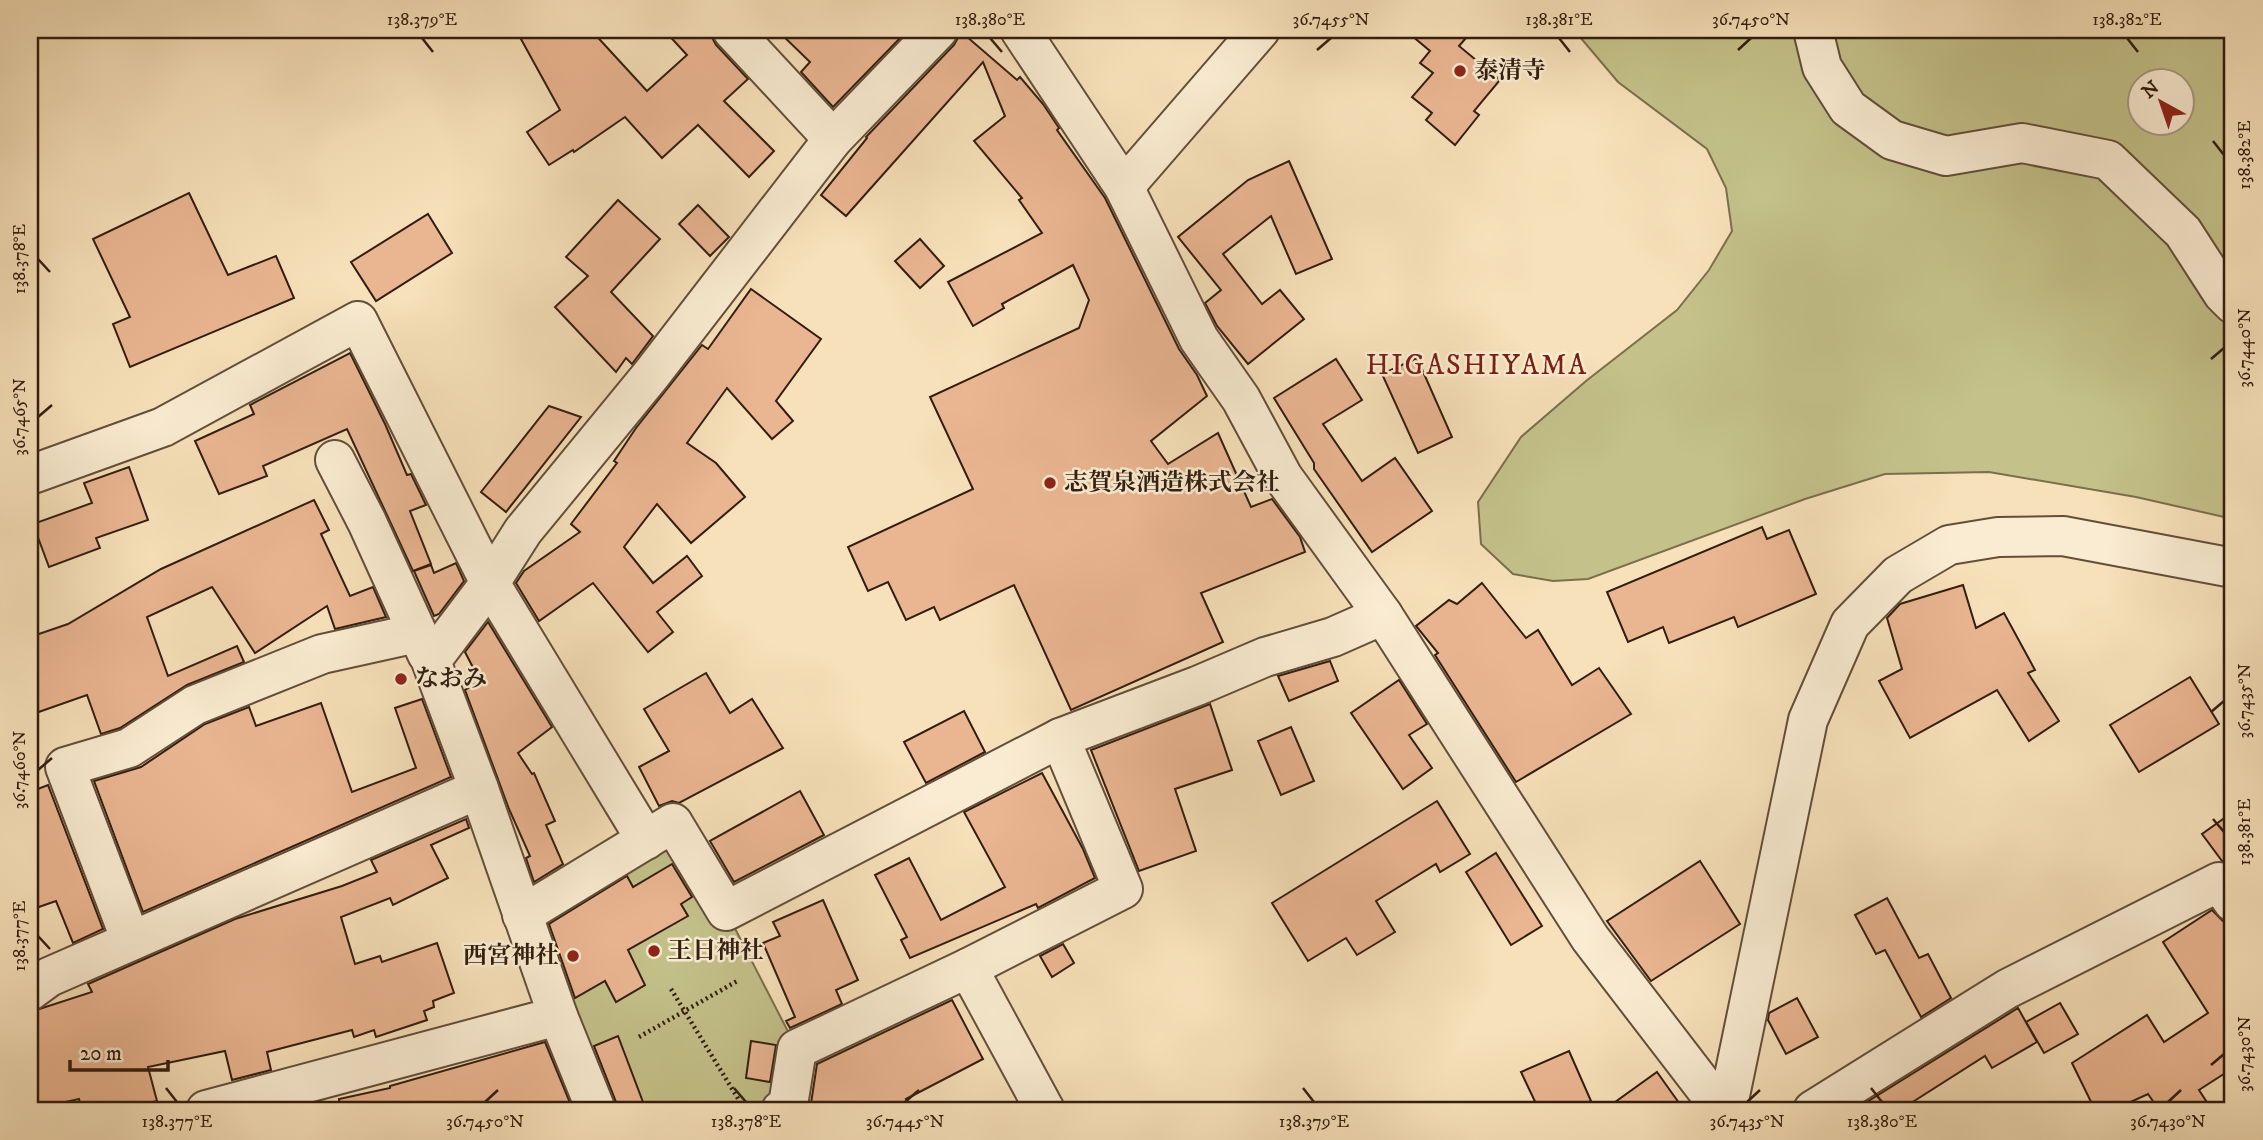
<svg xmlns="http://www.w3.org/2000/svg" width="2263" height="1140" viewBox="0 0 2263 1140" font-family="'IM FELL DW Pica','Noto Serif JP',serif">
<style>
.green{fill:#c4c18a;stroke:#7b6f4c;stroke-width:2;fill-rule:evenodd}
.building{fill:#eab692;stroke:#321d0f;stroke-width:2}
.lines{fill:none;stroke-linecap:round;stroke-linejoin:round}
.minor-casing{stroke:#634e3a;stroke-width:42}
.path{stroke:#321d0f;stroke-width:4.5;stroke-dasharray:2 3.5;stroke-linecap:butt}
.minor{stroke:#faecd2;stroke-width:38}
.ticks{fill:none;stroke:#321d0f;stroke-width:2.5}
.poi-dot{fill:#8f2418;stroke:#faecd2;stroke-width:2.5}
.labels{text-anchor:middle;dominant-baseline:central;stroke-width:5;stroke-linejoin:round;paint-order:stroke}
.poi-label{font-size:24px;font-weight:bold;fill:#321d0f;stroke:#faecd2;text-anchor:start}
.quarter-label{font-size:28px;letter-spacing:2px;fill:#7a1f14;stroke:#faecd2}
.neatline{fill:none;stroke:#321d0f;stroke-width:2.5}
.ticks-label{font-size:18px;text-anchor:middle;fill:#321d0f}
</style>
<rect width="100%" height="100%" fill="#f7e1ba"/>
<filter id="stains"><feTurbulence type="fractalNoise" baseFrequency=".00286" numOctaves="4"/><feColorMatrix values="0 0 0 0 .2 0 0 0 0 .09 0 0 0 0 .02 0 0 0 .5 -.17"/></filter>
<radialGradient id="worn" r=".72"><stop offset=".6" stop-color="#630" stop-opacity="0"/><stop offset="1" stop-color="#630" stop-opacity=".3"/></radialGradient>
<g class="green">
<path d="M 1574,30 L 2233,30 L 2233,519 L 2136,497 L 1989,472 L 1885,474 L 1805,499 L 1588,579 L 1553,581 L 1513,574 L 1481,544 L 1478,502 L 1521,437 L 1586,381 L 1677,310 L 1709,270 L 1732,231 L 1726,188 L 1707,149 L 1618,82 ZM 2140,80 L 2182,80 L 2182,122 L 2140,122 Z"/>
<polygon points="673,823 726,911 797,1049 781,1110 596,1110 522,915"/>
</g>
<g class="building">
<polygon points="516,30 591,30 647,91 687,55 664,30 708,30 716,45 748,79 724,101 774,151 749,177 698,125 662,158 625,117 574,152 573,150 549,165 527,132 560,110"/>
<polygon points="777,30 908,30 833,107 801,72 810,62"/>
<polygon points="959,30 1017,80 1020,77 1043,104 1059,128 1057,130 1105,198 1179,349 1197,375 1207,396 1151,441 1168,464 1218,433 1251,507 1272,499 1300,537 1305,552 1201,593 1223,642 1071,710 1014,585 940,620 934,607 906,620 888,582 868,591 848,547 973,489 930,397 1079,328 1089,300 1073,265 1002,304 1004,308 973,326 948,282 1042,233 1019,200 1022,198 974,141 1005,116 983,62 846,216 821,195 867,138 866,137 954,45 959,36"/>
<polygon points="1405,30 1473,30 1459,46 1500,80 1474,111 1479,115 1455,145 1426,120 1432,113 1412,97 1433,73 1420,63 1430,51"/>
<polygon points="1289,161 1332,259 1296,274 1271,216 1223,254 1262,304 1280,290 1304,319 1248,364 1217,326 1205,303 1221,290 1178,237 1248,180"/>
<polygon points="189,193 228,275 276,256 294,298 130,367 113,324 130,317 93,239"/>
<polygon points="618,200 660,239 611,292 653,336 632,364 626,358 616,372 555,307 588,276 566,257"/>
<polygon points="698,205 729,237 710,256 679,224"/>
<polygon points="428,214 452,253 376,301 351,262"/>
<polygon points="920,239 944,266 920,288 895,261"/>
<polygon points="751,289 821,339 776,401 793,421 772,439 727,388 687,443 716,463 745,497 691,543 657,504 624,547 653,583 687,556 702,576 657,612 673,632 648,652 593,583 539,621 516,583 524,571 580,532 571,524 617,463 614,461 636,428 702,345 708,349"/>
<polygon points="350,353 385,424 407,475 411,474 426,505 410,511 431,564 413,571 347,429 263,466 267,476 219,494 195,441 254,414 250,405"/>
<polygon points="1417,358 1452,437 1418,453 1382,374"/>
<polygon points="1336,359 1362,400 1323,424 1362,481 1395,458 1432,511 1372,552 1314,469 1314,463 1274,398"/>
<polygon points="549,406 581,417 506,512 481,492"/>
<polygon points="129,467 148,520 96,538 100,548 49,567 33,524 92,503 84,483"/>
<polygon points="314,500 329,530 321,534 350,596 373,587 386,617 335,629 327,606 255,653 212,587 147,617 168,676 237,646 244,662 187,685 120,728 101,734 87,695 30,715 30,637 68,624 161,569"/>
<polygon points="1762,527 1767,539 1789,530 1816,594 1738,627 1734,617 1669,643 1663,627 1628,642 1607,592"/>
<polygon points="456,563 464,581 439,614 434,616 414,571 431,565 434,573"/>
<polygon points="1482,583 1526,638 1538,630 1572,685 1599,668 1631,714 1516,782 1435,655 1438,653 1416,626 1449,600 1457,604"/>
<polygon points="1963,585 1976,628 2004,613 2035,670 2028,673 2059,721 2029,741 1997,690 1910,738 1879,681 1902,669 1887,618 1900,604"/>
<polygon points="488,622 552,727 518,753 532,774 534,773 555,821 546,825 563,864 534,882 526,858 530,856 509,809 465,690 480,681 465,652"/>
<polygon points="1330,661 1338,681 1289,701 1278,676"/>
<polygon points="706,673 730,713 752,699 783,748 679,803 672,801 659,806 639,767 669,751 644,709"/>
<polygon points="2190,677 2219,724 2139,772 2110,725"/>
<polygon points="1399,680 1427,724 1409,735 1432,768 1403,789 1351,713"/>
<polygon points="422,699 451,777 143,912 94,781 141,767 205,724 249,707 256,726 321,703 352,792 416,768 395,708"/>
<polygon points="1210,704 1232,770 1175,789 1196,851 1139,871 1091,750"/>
<polygon points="964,711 985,752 926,783 904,742"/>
<polygon points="1291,727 1314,781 1281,795 1258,741"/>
<polygon points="1042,773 1083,849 1095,878 1038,908 1036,904 910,958 901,940 907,937 875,875 909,858 941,920 1005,887 964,812"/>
<polygon points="48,785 103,929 73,943 56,901 30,910 30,792"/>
<polygon points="800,791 824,835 734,882 710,841"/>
<polygon points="1437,801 1470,854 1440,872 1436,864 1376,901 1395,932 1357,955 1346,938 1308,961 1272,903"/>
<polygon points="2233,812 2233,866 2222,861 2202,834"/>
<polygon points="466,819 469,828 431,845 448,878 393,905 390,898 341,917 355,964 380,956 382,962 437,943 454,993 433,1001 434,1007 424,1011 427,1020 376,1037 374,1030 354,1037 352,1030 267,1052 271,1070 232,1080 225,1051 148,1067 157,1101 121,1110 82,1110 79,1099 30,1110 30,1012 92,992 88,984 235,919 342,886 377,872 371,860"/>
<polygon points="1496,853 1542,926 1511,945 1466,872"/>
<polygon points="1700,861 1740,924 1651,981 1607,921"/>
<polygon points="672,864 692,897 681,904 688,916 628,950 645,985 616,1002 605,981 575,998 549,924 627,876 633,887"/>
<polygon points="1887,898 1919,958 1928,954 1951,998 1921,1017 1885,950 1876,954 1855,915"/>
<polygon points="823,900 858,980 836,990 842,1004 790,1028 786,1021 795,1017 763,943 780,936 773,922"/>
<polygon points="2212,910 2223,921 2233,924 2233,1068 2199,1090 2212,1110 2159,1110 2148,1094 2113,1110 2095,1110 2072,1063 2147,1015 2164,1042 2208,1013 2163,942"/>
<polygon points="1063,944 1074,963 1052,977 1040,956"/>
<polygon points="1797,998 1818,1037 1786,1054 1768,1020 1769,1013"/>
<polygon points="952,1000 983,1059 906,1099 913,1110 810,1110 817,1064"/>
<polygon points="2060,1003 2078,1034 2044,1053 2026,1022"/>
<polygon points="2018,1008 2037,1042 1992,1068 1985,1056 1900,1110 1854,1110"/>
<polygon points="618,1036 646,1110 617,1110 616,1102 594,1046"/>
<polygon points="751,1041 776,1045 770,1082 746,1078"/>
<polygon points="545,1042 573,1110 340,1110 339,1099 390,1088 390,1086"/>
<polygon points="1569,1051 1591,1101 1570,1110 1539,1110 1521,1072"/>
<polygon points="1657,1072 1684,1110 1604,1110"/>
</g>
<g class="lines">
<g class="minor-casing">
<g id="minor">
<polyline points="732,30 833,139"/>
<polyline points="1020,30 1124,187 1199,339 1241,399 1283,477 1383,615 1590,938 1722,1110"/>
<polyline points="1813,30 1822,67 1848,108 1892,140 1946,156 2022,143 2108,160 2183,232 2223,294 2233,304"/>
<polyline points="1124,187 1260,30"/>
<polyline points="335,460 367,522 427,654"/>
<polyline points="30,475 163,427 358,321 490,583 646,840"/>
<polyline points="522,915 673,823 726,911 1060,738"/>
<polyline points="131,941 65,767 129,748 195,705 322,654 417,633"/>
<polyline points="30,991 49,977 479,789"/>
<polyline points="558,1016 596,1110"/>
<polyline points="206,1110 558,1016 479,789 431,661 490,583 523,531 651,375 833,139 938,30"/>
<polyline points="781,1110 788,1105 797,1049 968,968"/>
<polyline points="1045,1110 968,968 1123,889 1060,738 1197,686 1265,657 1333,637 1383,615"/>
<polyline points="1727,1110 1808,720 1850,624 1898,575 1949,545 1998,537 2063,536 2233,568"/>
<polyline points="1813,1110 2007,989 2219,882 2233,902"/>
</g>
</g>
<g class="path">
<polyline points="671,989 745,1110"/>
<polyline points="639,1037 739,980"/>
</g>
<use href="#minor" class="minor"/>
</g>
<path class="ticks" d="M 422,38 L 433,52M 990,38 L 1002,52M 1559,38 L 1570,52M 2127,38 L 2138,52M 1317,50 L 1331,38M 1738,50 L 1751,38M 2213,141 L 2224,155M 38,259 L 50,272M 2211,359 L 2224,348M 38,417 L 52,405M 2211,712 L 2224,701M 38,770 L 52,758M 2213,819 L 2224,832M 38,936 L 50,949M 2211,1065 L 2224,1054M 166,1088 L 177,1102M 734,1088 L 746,1102M 1303,1088 L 1314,1102M 1871,1088 L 1882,1102M 485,1102 L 498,1090M 905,1102 L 919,1090M 1747,1102 L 1760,1090M 2168,1102 L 2181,1090"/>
<g class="poi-dot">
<circle cx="1460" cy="71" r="7"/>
<circle cx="1050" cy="483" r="7"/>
<circle cx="401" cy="679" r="7"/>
<circle cx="654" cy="951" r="7"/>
<circle cx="573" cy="956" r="7"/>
</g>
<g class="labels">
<g class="poi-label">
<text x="1474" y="71">泰清寺</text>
<text x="1064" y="483">志賀泉酒造株式会社</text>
<text x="415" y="679">なおみ</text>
<text x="668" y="951">王日神社</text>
<text x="559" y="956" text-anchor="end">西宮神社</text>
</g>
<g class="quarter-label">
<text x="1477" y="365">HIGASHIYAMA</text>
</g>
</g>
<rect width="2263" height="1140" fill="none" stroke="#f7e1ba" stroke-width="77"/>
<g transform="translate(2161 102) rotate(320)"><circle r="33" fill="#faecd2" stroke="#aa9984" stroke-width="2"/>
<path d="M0-5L12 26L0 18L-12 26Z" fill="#8f2418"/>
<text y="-10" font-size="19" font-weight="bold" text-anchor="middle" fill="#321d0f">N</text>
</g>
<path d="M70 1060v10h98v-10" fill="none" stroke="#321d0f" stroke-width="3.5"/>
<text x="80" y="1060" font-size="21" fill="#321d0f" stroke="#faecd2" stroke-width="5" paint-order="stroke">20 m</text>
<rect x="38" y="38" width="2186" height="1064" class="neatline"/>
<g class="ticks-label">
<text x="422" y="25">138.379°E</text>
<text x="990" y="25">138.380°E</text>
<text x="1331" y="25">36.7455°N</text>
<text x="1559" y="25">138.381°E</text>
<text x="1751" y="25">36.7450°N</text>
<text x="2127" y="25">138.382°E</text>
<text transform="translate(2244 155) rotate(-90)" y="6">138.382°E</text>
<text transform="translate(19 259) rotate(-90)" y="6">138.378°E</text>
<text transform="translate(2244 348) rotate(-90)" y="6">36.7440°N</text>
<text transform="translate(19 417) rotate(-90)" y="6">36.7465°N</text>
<text transform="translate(2244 701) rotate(-90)" y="6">36.7435°N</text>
<text transform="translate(19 770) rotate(-90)" y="6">36.7460°N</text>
<text transform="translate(2244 832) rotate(-90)" y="6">138.381°E</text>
<text transform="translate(19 936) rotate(-90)" y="6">138.377°E</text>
<text transform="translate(2244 1054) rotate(-90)" y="6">36.7430°N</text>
<text x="177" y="1127">138.377°E</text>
<text x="485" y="1127">36.7450°N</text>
<text x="746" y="1127">138.378°E</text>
<text x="905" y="1127">36.7445°N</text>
<text x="1314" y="1127">138.379°E</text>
<text x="1747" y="1127">36.7435°N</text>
<text x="1882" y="1127">138.380°E</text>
<text x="2168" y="1127">36.7430°N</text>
</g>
<rect width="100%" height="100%" filter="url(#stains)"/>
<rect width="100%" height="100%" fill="url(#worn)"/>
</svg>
